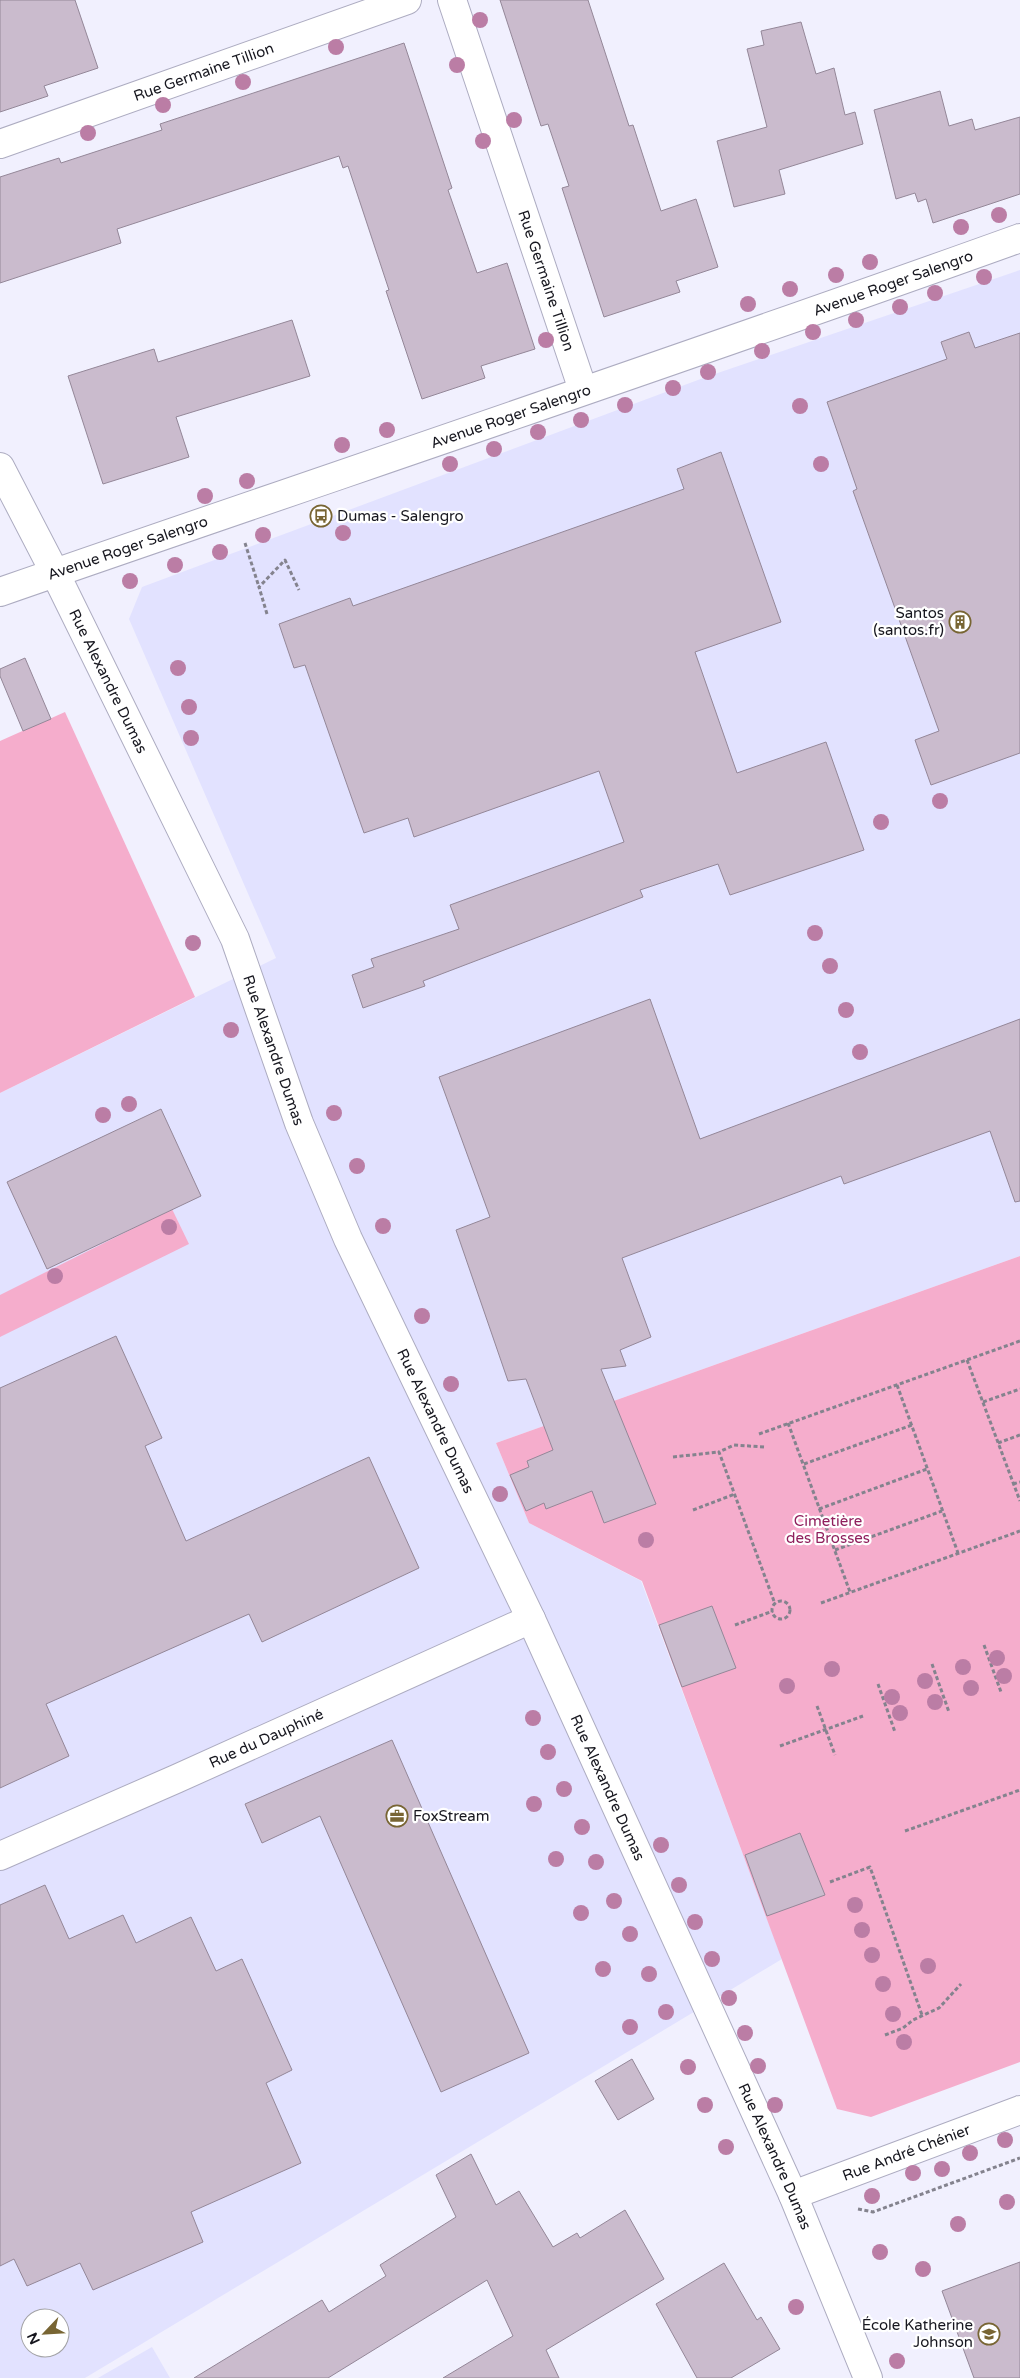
<svg xmlns="http://www.w3.org/2000/svg" width="1020" height="2378" viewBox="0 0 1020 2378" font-family="'Varela Round',sans-serif">
<style>
.built{fill:#e2e2ff;fill-rule:evenodd}
.green{fill:#f5adcc}
.building{fill:#cabbcd;stroke:#948798}
.lines{fill:none;stroke-linecap:round;stroke-linejoin:round}
.minor-casing{stroke:#adacc1;stroke-width:30}
.tertiary-casing{stroke:#adacc1;stroke-width:30}
.path{stroke:#84838e;stroke-width:3;stroke-dasharray:4 2.5;stroke-linecap:butt}
.minor{stroke:#fff;stroke-width:28}
.tertiary{stroke:#fff;stroke-width:28}
.tree{fill:#bb7da5}
.labels{text-anchor:middle;dominant-baseline:central;stroke-width:4.5;stroke-linejoin:round;paint-order:stroke}
.street-label{font-size:15px;fill:#17171f;stroke:#fff}
.poi-label{font-size:15px;fill:#17171f;stroke:#fff;text-anchor:start}
.park-label{font-size:15px;fill:#8f1f5d;stroke:#fff}
</style>
<rect width="100%" height="100%" fill="#f1f0fe"/>
<g class="built">
<path d="M 1020,270 L 1020,1256 L 496,1443 L 529,1523 L 641,1581 L 782,1959 L 85,2378 L 0,2378 L 0,1093 L 276,958 L 129,619 L 142,587 L 706,377 ZM 30,2318 L 60,2318 L 60,2348 L 30,2348 Z"/>
<polygon points="152,2347 170,2378 98,2378"/>
</g>
<g class="green">
<polygon points="65,712 195,997 0,1093 0,741"/>
<polygon points="172,1209 189,1244 0,1337 0,1295"/>
<polygon points="1020,1256 1020,2062 871,2117 837,2109 642,1581 529,1523 496,1443"/>
</g>
<g class="building">
<polygon points="0,0 75,0 98,68 44,86 48,96 0,112"/>
<polygon points="500,0 588,0 629,126 633,125 661,211 696,199 718,267 676,281 680,292 604,317 562,188 569,186 548,124 541,126"/>
<polygon points="801,22 816,74 834,68 845,115 855,112 863,144 779,170 785,194 734,207 717,141 767,127 747,49 764,45 761,31"/>
<polygon points="404,43 452,188 448,190 477,273 507,263 535,349 481,366 485,378 422,399 386,291 389,290 348,166 343,168 339,156 117,229 121,243 0,283 0,177 59,158 61,163 162,130 160,124"/>
<polygon points="940,91 949,126 972,119 975,130 1020,117 1020,194 933,223 926,199 918,202 915,193 896,199 874,110"/>
<polygon points="292,320 310,376 176,417 189,457 103,484 68,376 154,349 158,362"/>
<polygon points="969,332 975,348 1020,333 1020,753 931,785 915,740 939,731 853,491 857,489 827,402 947,359 941,342"/>
<polygon points="721,452 781,622 695,652 737,773 826,742 864,850 730,895 718,864 640,890 643,897 423,981 425,986 363,1008 352,975 374,967 371,959 459,929 450,905 624,842 599,771 414,837 408,818 364,833 305,665 294,668 279,624 350,598 353,606 684,489 677,469"/>
<polygon points="25,658 51,719 23,731 0,676 0,669"/>
<polygon points="650,999 700,1139 1020,1019 1020,1201 1015,1202 990,1131 844,1184 841,1176 622,1258 651,1337 620,1350 626,1366 601,1369 656,1504 604,1523 592,1491 546,1509 544,1503 526,1511 510,1475 529,1467 527,1461 553,1450 526,1379 508,1381 456,1230 490,1217 439,1077"/>
<polygon points="161,1109 201,1196 47,1269 7,1182"/>
<polygon points="116,1336 162,1438 145,1446 186,1541 369,1457 419,1568 262,1642 249,1614 46,1704 69,1756 0,1788 0,1388"/>
<polygon points="712,1606 736,1668 682,1687 659,1625"/>
<polygon points="392,1740 529,2053 441,2092 320,1816 262,1843 245,1804"/>
<polygon points="800,1833 825,1895 767,1916 745,1855"/>
<polygon points="45,1885 69,1939 123,1915 136,1943 191,1917 216,1971 242,1959 292,2070 266,2083 301,2163 191,2212 203,2242 93,2290 80,2263 27,2286 14,2259 0,2266 0,1905"/>
<polygon points="632,2059 654,2099 618,2120 595,2081"/>
<polygon points="471,2154 496,2205 519,2191 553,2247 577,2233 580,2238 625,2210 664,2279 546,2350 559,2378 443,2378 513,2336 487,2280 328,2378 194,2378 322,2300 329,2312 386,2276 380,2265 456,2217 436,2175"/>
<polygon points="1020,2262 1020,2378 974,2378 942,2291"/>
<polygon points="724,2263 757,2320 761,2317 780,2349 731,2378 697,2378 656,2304"/>
</g>
<g class="lines">
<g class="minor-casing">
<g id="minor">
<path id="s1" d="M 452,0 L 583,390"/>
<path id="s2" d="M 0,144 L 407,0"/>
<path id="s3" d="M 0,467 L 55,573 L 235,939 L 299,1123 L 348,1239 L 531,1619 L 793,2195 L 868,2378"/>
<path id="s4" d="M 0,1856 L 176,1779 L 531,1619"/>
<path id="s5" d="M 793,2195 L 1020,2110"/>
</g>
</g>
<g class="tertiary-casing">
<g id="tertiary">
<path id="s6" d="M 0,592 C 340,474 681,360 1020,238"/>
</g>
</g>
<g class="path">
<polyline points="245,543 259,587"/>
<polyline points="267,614 259,587 285,560 299,590"/>
<polyline points="967,1360 1020,1501"/>
<polyline points="897,1385 958,1553"/>
<polyline points="983,1402 1020,1389"/>
<polyline points="788,1423 850,1592"/>
<polyline points="759,1434 1020,1341"/>
<polyline points="998,1443 1020,1435"/>
<polyline points="764,1447 734,1445 719,1452 775,1604"/>
<polyline points="673,1457 719,1452"/>
<polyline points="804,1464 912,1425"/>
<polyline points="1013,1484 1020,1482"/>
<polyline points="819,1509 927,1469"/>
<polyline points="693,1510 735,1494"/>
<polyline points="835,1550 942,1511"/>
<circle cx="781" cy="1610" r="9"/>
<polyline points="821,1603 1020,1531"/>
<polyline points="735,1625 773,1611"/>
<polyline points="984,1645 1001,1692"/>
<polyline points="932,1664 949,1712"/>
<polyline points="878,1684 895,1732"/>
<polyline points="817,1706 835,1755"/>
<polyline points="780,1746 863,1716"/>
<polyline points="905,1831 1020,1790"/>
<polyline points="830,1882 870,1867 922,2015"/>
<polyline points="885,2035 903,2028 913,2020 939,2008 961,1984"/>
<polyline points="858,2209 873,2212 1020,2158"/>
</g>
<use href="#minor" class="minor"/>
<use href="#tertiary" class="tertiary"/>
</g>
<g class="tree">
<circle cx="480" cy="20" r="8"/>
<circle cx="336" cy="47" r="8"/>
<circle cx="457" cy="65" r="8"/>
<circle cx="243" cy="82" r="8"/>
<circle cx="163" cy="105" r="8"/>
<circle cx="514" cy="120" r="8"/>
<circle cx="88" cy="133" r="8"/>
<circle cx="483" cy="141" r="8"/>
<circle cx="999" cy="215" r="8"/>
<circle cx="961" cy="227" r="8"/>
<circle cx="870" cy="262" r="8"/>
<circle cx="836" cy="275" r="8"/>
<circle cx="984" cy="277" r="8"/>
<circle cx="790" cy="289" r="8"/>
<circle cx="935" cy="293" r="8"/>
<circle cx="748" cy="304" r="8"/>
<circle cx="900" cy="307" r="8"/>
<circle cx="856" cy="320" r="8"/>
<circle cx="813" cy="332" r="8"/>
<circle cx="546" cy="340" r="8"/>
<circle cx="762" cy="351" r="8"/>
<circle cx="708" cy="372" r="8"/>
<circle cx="673" cy="388" r="8"/>
<circle cx="625" cy="405" r="8"/>
<circle cx="800" cy="406" r="8"/>
<circle cx="581" cy="420" r="8"/>
<circle cx="387" cy="430" r="8"/>
<circle cx="538" cy="432" r="8"/>
<circle cx="342" cy="445" r="8"/>
<circle cx="494" cy="449" r="8"/>
<circle cx="450" cy="464" r="8"/>
<circle cx="821" cy="464" r="8"/>
<circle cx="247" cy="481" r="8"/>
<circle cx="205" cy="496" r="8"/>
<circle cx="343" cy="533" r="8"/>
<circle cx="263" cy="535" r="8"/>
<circle cx="220" cy="552" r="8"/>
<circle cx="175" cy="565" r="8"/>
<circle cx="130" cy="581" r="8"/>
<circle cx="178" cy="668" r="8"/>
<circle cx="189" cy="707" r="8"/>
<circle cx="191" cy="738" r="8"/>
<circle cx="940" cy="801" r="8"/>
<circle cx="881" cy="822" r="8"/>
<circle cx="815" cy="933" r="8"/>
<circle cx="193" cy="943" r="8"/>
<circle cx="830" cy="966" r="8"/>
<circle cx="846" cy="1010" r="8"/>
<circle cx="231" cy="1030" r="8"/>
<circle cx="860" cy="1052" r="8"/>
<circle cx="129" cy="1104" r="8"/>
<circle cx="334" cy="1113" r="8"/>
<circle cx="103" cy="1115" r="8"/>
<circle cx="357" cy="1166" r="8"/>
<circle cx="383" cy="1226" r="8"/>
<circle cx="169" cy="1227" r="8"/>
<circle cx="55" cy="1276" r="8"/>
<circle cx="422" cy="1316" r="8"/>
<circle cx="451" cy="1384" r="8"/>
<circle cx="500" cy="1494" r="8"/>
<circle cx="646" cy="1540" r="8"/>
<circle cx="997" cy="1658" r="8"/>
<circle cx="963" cy="1667" r="8"/>
<circle cx="832" cy="1669" r="8"/>
<circle cx="1004" cy="1676" r="8"/>
<circle cx="925" cy="1681" r="8"/>
<circle cx="787" cy="1686" r="8"/>
<circle cx="971" cy="1688" r="8"/>
<circle cx="892" cy="1697" r="8"/>
<circle cx="935" cy="1702" r="8"/>
<circle cx="900" cy="1713" r="8"/>
<circle cx="533" cy="1718" r="8"/>
<circle cx="548" cy="1752" r="8"/>
<circle cx="564" cy="1789" r="8"/>
<circle cx="534" cy="1804" r="8"/>
<circle cx="582" cy="1827" r="8"/>
<circle cx="661" cy="1845" r="8"/>
<circle cx="556" cy="1859" r="8"/>
<circle cx="596" cy="1862" r="8"/>
<circle cx="679" cy="1885" r="8"/>
<circle cx="614" cy="1901" r="8"/>
<circle cx="855" cy="1905" r="8"/>
<circle cx="581" cy="1913" r="8"/>
<circle cx="695" cy="1922" r="8"/>
<circle cx="862" cy="1930" r="8"/>
<circle cx="630" cy="1934" r="8"/>
<circle cx="872" cy="1955" r="8"/>
<circle cx="712" cy="1959" r="8"/>
<circle cx="928" cy="1966" r="8"/>
<circle cx="603" cy="1969" r="8"/>
<circle cx="649" cy="1974" r="8"/>
<circle cx="883" cy="1984" r="8"/>
<circle cx="729" cy="1998" r="8"/>
<circle cx="666" cy="2012" r="8"/>
<circle cx="893" cy="2014" r="8"/>
<circle cx="630" cy="2027" r="8"/>
<circle cx="745" cy="2033" r="8"/>
<circle cx="904" cy="2042" r="8"/>
<circle cx="758" cy="2066" r="8"/>
<circle cx="688" cy="2067" r="8"/>
<circle cx="705" cy="2105" r="8"/>
<circle cx="775" cy="2105" r="8"/>
<circle cx="1005" cy="2140" r="8"/>
<circle cx="726" cy="2147" r="8"/>
<circle cx="970" cy="2153" r="8"/>
<circle cx="942" cy="2169" r="8"/>
<circle cx="913" cy="2173" r="8"/>
<circle cx="872" cy="2196" r="8"/>
<circle cx="1007" cy="2202" r="8"/>
<circle cx="958" cy="2224" r="8"/>
<circle cx="880" cy="2252" r="8"/>
<circle cx="923" cy="2269" r="8"/>
<circle cx="796" cy="2307" r="8"/>
<circle cx="897" cy="2361" r="8"/>
</g>
<defs>
<g id="bus-ring" transform="scale(1.125)"><circle r="9.5" fill="#fff" stroke="#786533" stroke-width="1.5"/><path d="M-5-6H5V4H4V6H2V4H-2V6H-4V4H-5ZM-3.5-4V0h7V-4ZM-3.5 1.2v1.5H-2V1.2ZM2 1.2v1.5H3.5V1.2Z" fill="#786533"/></g>
<g id="building-ring" transform="scale(1.125)"><circle r="9.5" fill="#fff" stroke="#786533" stroke-width="1.5"/><path d="M-4-6H4V6H1V3H-1V6H-4ZM-2.5-4.3h1.7v1.8h-1.7ZM.8-4.3h1.7v1.8H.8ZM-2.5-1h1.7V.8h-1.7ZM.8-1h1.7V.8H.8Z" fill="#786533"/></g>
<g id="office-ring" transform="scale(1.125)"><circle r="9.5" fill="#fff" stroke="#786533" stroke-width="1.5"/><path d="M-6-3h4V-5.5h4V-3h4V5H-6ZM-1-4.5V-3h2v-1.5ZM-6 0V1H6V0Z" fill="#786533"/></g>
<g id="school-ring" transform="scale(1.125)"><circle r="9.5" fill="#fff" stroke="#786533" stroke-width="1.5"/><path d="M0-5L7-2L0 1L-7-2ZM-4 1L0 2.5L4 1V4Q0 6-4 4Z" fill="#786533"/></g>
</defs>
<g fill-rule="evenodd">
<use href="#bus-ring" x="321" y="516"/>
<use href="#building-ring" x="960" y="622"/>
<use href="#office-ring" x="397" y="1816"/>
<use href="#school-ring" x="989" y="2334"/>
</g>
<g class="labels">
<g class="street-label">
<text stroke="none"><textPath href="#s2" startOffset="216">Rue Germaine Tillion</textPath></text>
<text stroke="none"><textPath href="#s1" startOffset="296">Rue Germaine Tillion</textPath></text>
<text stroke="none"><textPath href="#s6" startOffset="945">Avenue Roger Salengro</textPath></text>
<text stroke="none"><textPath href="#s6" startOffset="540">Avenue Roger Salengro</textPath></text>
<text stroke="none"><textPath href="#s6" startOffset="135">Avenue Roger Salengro</textPath></text>
<text stroke="none"><textPath href="#s3" startOffset="240">Rue Alexandre Dumas</textPath></text>
<text stroke="none"><textPath href="#s3" startOffset="645">Rue Alexandre Dumas</textPath></text>
<text stroke="none"><textPath href="#s3" startOffset="1050">Rue Alexandre Dumas</textPath></text>
<text stroke="none"><textPath href="#s4" startOffset="291">Rue du Dauphiné</textPath></text>
<text stroke="none"><textPath href="#s3" startOffset="1455">Rue Alexandre Dumas</textPath></text>
<text stroke="none"><textPath href="#s5" startOffset="121">Rue André Chénier</textPath></text>
<text stroke="none"><textPath href="#s3" startOffset="1860">Rue Alexandre Dumas</textPath></text>
</g>
<g class="poi-label">
<text x="337" y="516">Dumas - Salengro</text>
<text x="944" y="613" text-anchor="end">Santos<tspan x="944" dy="17">(santos.fr)</tspan></text>
<text x="413" y="1816">FoxStream</text>
<text x="973" y="2325" text-anchor="end">École Katherine<tspan x="973" dy="17">Johnson</tspan></text>
</g>
<g class="park-label">
<text x="828" y="1521">Cimetière<tspan x="828" dy="17">des Brosses</tspan></text>
</g>
</g>
<g transform="translate(45 2333) rotate(245)"><circle r="24" fill="#ffffff" stroke="#a2a2a5"/>
<path d="M0-4L9 19L0 12L-9 19Z" fill="#786533"/>
<text y="-8" font-size="14" font-weight="bold" text-anchor="middle" fill="#17171f">N</text>
</g>
</svg>
